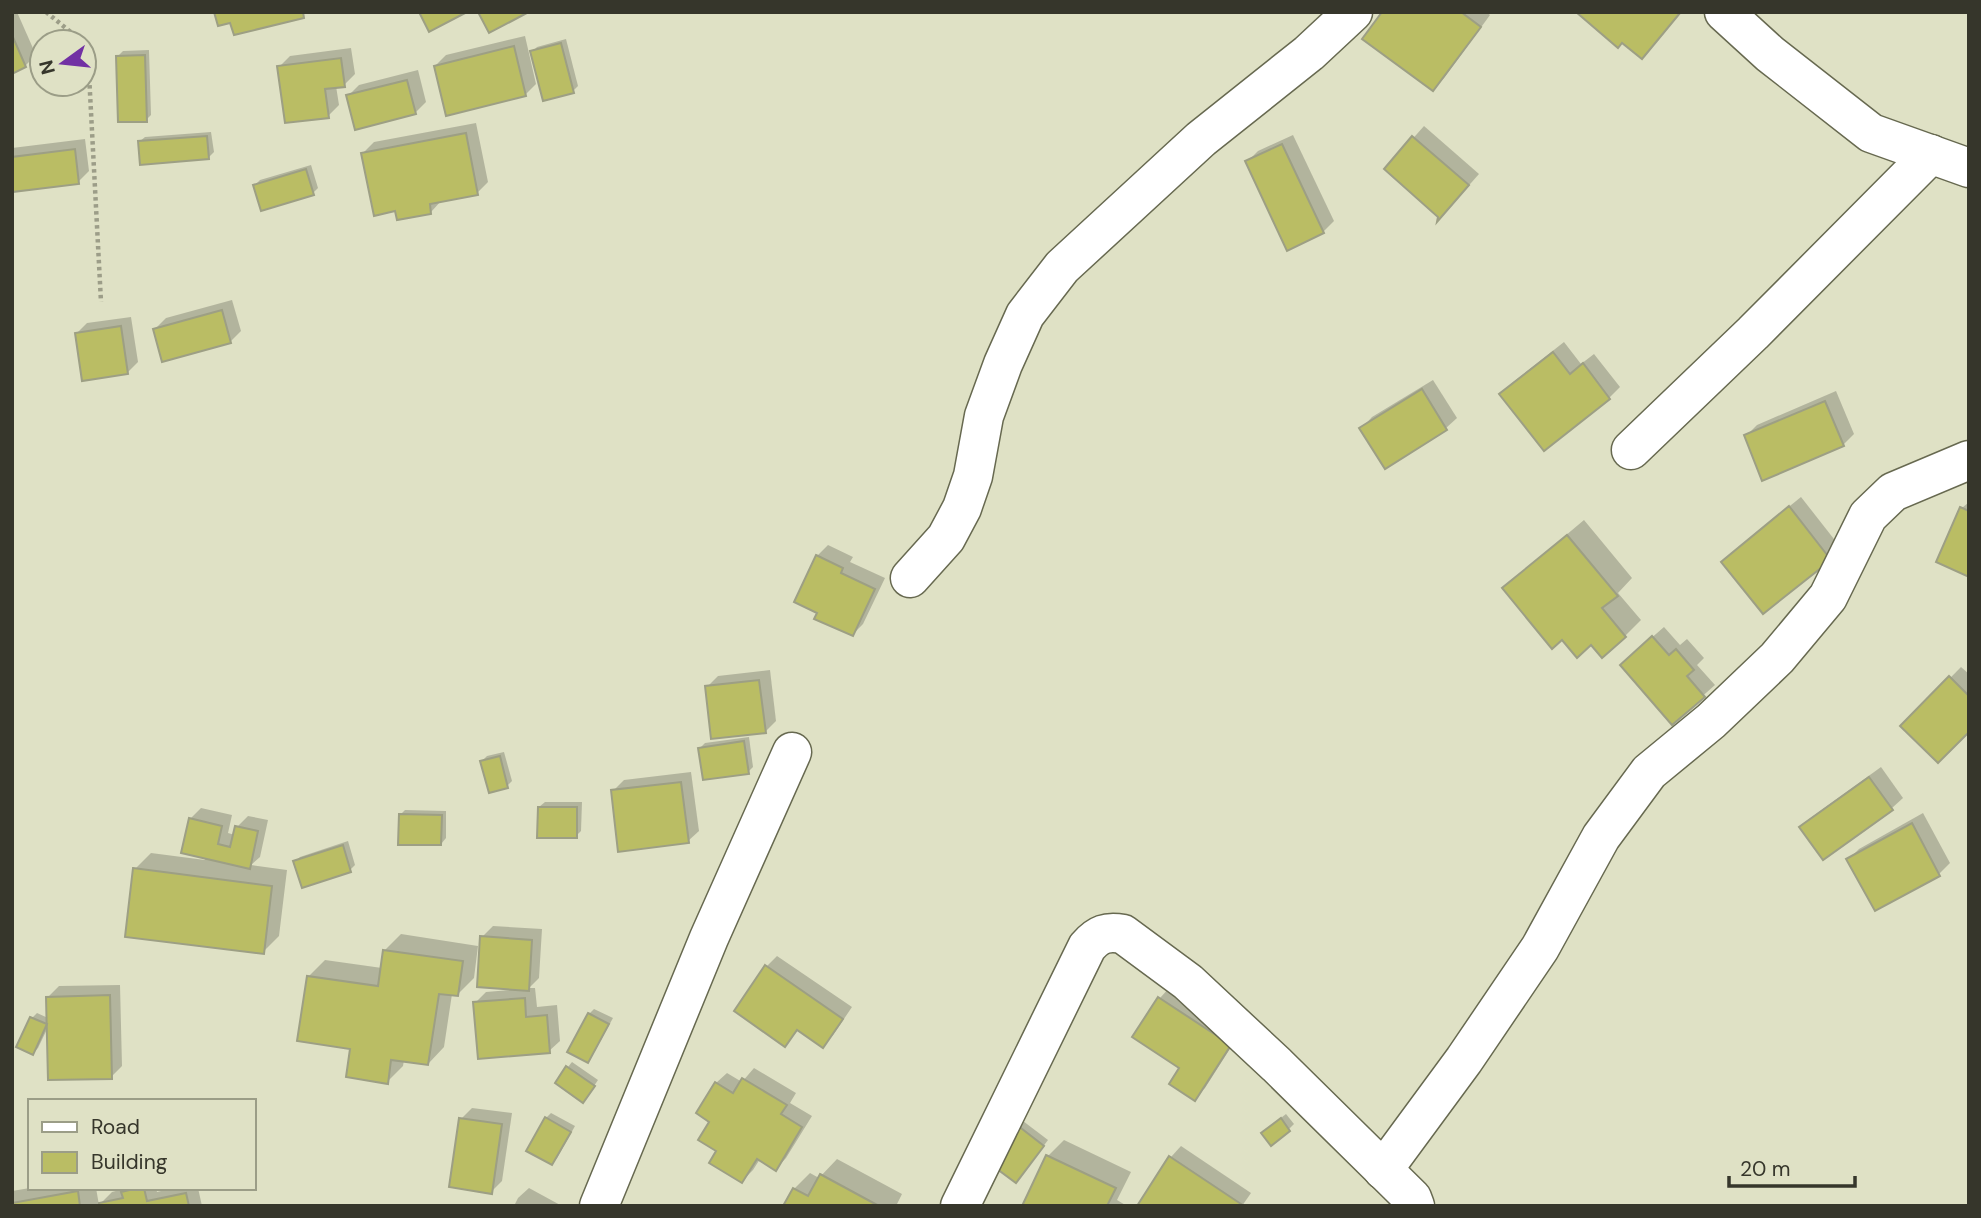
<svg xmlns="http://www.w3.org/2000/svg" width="1981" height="1218" viewBox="0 0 1981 1218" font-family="'DM Sans',sans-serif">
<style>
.shadow{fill:#0003}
.building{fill:#babd64;stroke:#9d9f84;stroke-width:2}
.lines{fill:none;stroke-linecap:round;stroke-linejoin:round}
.street-casing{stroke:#676950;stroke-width:41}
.path{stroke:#9c9d88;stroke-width:4.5;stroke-dasharray:3.5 3.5;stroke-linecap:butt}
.street{stroke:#fff;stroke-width:38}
</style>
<rect width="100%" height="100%" fill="#dfe1c5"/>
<g class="shadow">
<polygon points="12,12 17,12 36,55 25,66 12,72"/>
<polygon points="1384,12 1486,12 1490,15 1444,78 1433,89"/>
<polygon points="525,36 536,84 525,95 435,66 446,55"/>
<polygon points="566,39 578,86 573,91 532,52 537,47"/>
<polygon points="351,48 355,74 344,85 336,86 339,105 328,116 279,67 290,56"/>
<polygon points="149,50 151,115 146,120 118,56 123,51"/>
<polygon points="418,70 426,102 415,113 348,96 359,85"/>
<polygon points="476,123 488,182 477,193 441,201 431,212 397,209 363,153 374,142"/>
<polygon points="1424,126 1479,174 1448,209 1386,169"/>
<polygon points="211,132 214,152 209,157 139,142 145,137"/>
<polygon points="1293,135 1334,221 1323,232 1288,249 1247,162 1258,151"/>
<polygon points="85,139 89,171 78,182 12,190 12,148"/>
<polygon points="311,165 318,188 313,193 255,185 260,180"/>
<polygon points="232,300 241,331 230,342 155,329 166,318"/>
<polygon points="131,317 138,362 127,373 76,334 87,323"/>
<polygon points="1564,342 1581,364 1594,354 1620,387 1609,398 1501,394 1512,383"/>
<polygon points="1433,380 1457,418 1446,428 1362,428 1372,417"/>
<polygon points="1836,391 1854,434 1843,445 1746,436 1757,425"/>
<polygon points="1801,497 1841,548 1830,559 1723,562 1734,551"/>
<polygon points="1969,502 1969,575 1962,508"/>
<polygon points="1584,520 1632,578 1618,593 1641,620 1625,636 1591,643 1562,638 1505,589 1521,573"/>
<polygon points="828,545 853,557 850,562 885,578 863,624 853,634 819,612 817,556"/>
<polygon points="1664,627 1680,645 1687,639 1704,658 1697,665 1715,685 1672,723 1633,654"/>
<polygon points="1961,667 1969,674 1969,730 1903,726"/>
<polygon points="770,670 776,721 765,732 707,687 718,676"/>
<polygon points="749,737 753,767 748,772 700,748 705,743"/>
<polygon points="504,752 512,781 507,786 482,761 487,756"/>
<polygon points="1881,767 1903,798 1892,808 1823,858 1801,827 1812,817"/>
<polygon points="691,772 699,831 688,841 613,791 624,780"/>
<polygon points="545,802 582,802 581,831 576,836 539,807"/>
<polygon points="201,808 232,815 228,833 235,835 237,827 248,816 268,820 260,857 251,865 287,870 279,936 263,952 135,869 151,853 205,860 190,819"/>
<polygon points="405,810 446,811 446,838 441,844 400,815"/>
<polygon points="1923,813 1950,863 1939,874 1876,909 1849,859 1859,849"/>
<polygon points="348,841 355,865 350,870 295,862 300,857"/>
<polygon points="493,926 542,929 539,978 529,988 535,988 537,1007 557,1005 560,1041 549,1051 475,1003 486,992 510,990 482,937"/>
<polygon points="401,934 478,946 474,978 458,994 452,994 444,1047 428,1064 404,1060 403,1066 387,1082 352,1048 309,976 325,960 382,968 385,950"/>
<polygon points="777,956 852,1007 833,1035 822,1045 799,1029 785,1045 767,966"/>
<polygon points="120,985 122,1066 111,1077 49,1025 38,1048 33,1053 32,1018 37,1013 48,1018 48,997 59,986"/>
<polygon points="1170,987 1240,1033 1205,1088 1194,1098 1182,1067 1135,1036 1160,998"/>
<polygon points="594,1009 613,1018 592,1056 587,1061 589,1014"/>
<polygon points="572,1062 598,1080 588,1095 568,1067"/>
<polygon points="754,1068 796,1093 790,1103 812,1116 786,1158 776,1169 760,1159 753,1170 742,1181 719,1150 712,1121 716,1083 727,1073 742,1082"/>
<polygon points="472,1108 512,1113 502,1181 491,1192 461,1119"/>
<polygon points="551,1113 575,1126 557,1158 552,1163 546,1118"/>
<polygon points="1286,1114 1294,1124 1289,1129 1268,1128"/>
<polygon points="1023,1121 1048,1140 1021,1176 1018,1126"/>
<polygon points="1064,1140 1131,1172 1117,1200 1127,1206 1024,1206 1048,1156"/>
<polygon points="1181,1146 1251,1193 1242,1206 1139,1206 1171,1157"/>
<polygon points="837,1159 902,1194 896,1206 785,1206 794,1189 810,1173 819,1178"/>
<polygon points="30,1188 96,1188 99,1205 112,1192 127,1188 156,1188 157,1192 173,1188 198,1188 202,1206 12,1206 12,1191"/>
<polygon points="529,1188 562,1206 514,1206 518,1198"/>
</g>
<g class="building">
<polygon points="214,12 303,12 304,18 234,35 230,23 218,26"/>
<polygon points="419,12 467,12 429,32"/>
<polygon points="478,12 526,12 527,13 489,33"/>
<polygon points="1382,12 1461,12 1481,27 1433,91 1362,39"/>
<polygon points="1576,12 1678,12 1680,13 1642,59 1622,43 1618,48"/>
<polygon points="12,35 26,67 12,74"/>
<polygon points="561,43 574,93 543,101 530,51"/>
<polygon points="514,46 526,96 446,116 434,66"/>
<polygon points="145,55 147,122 118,122 116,56"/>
<polygon points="341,58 345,87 325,89 329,118 285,123 277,66"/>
<polygon points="407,80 416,114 355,130 346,95"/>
<polygon points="466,133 478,195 430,204 431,214 397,220 395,211 374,216 361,153"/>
<polygon points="207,136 209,159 140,165 138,141"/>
<polygon points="1412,136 1469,185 1437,222 1438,217 1384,169"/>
<polygon points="1282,144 1324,233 1287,251 1245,161"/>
<polygon points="75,149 79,184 12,192 12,157"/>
<polygon points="306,169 314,195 261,211 253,185"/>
<polygon points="222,310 231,343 162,362 153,329"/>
<polygon points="121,326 128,374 82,381 75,333"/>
<polygon points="1553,352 1570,374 1583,363 1610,399 1544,451 1499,394"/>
<polygon points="1422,389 1447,430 1385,469 1359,428"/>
<polygon points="1825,401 1844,446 1762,481 1744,435"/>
<polygon points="1789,506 1831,560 1763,614 1721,562"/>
<polygon points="1960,507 1969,511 1969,577 1936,562"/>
<polygon points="1567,535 1618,596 1602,608 1626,637 1602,658 1591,645 1577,658 1562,640 1552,649 1502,588"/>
<polygon points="816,555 843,568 841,573 875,589 853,636 814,619 817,613 794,602"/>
<polygon points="1652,636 1669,655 1676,649 1694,670 1687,676 1705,697 1672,725 1620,665"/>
<polygon points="1949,676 1969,696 1969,732 1938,763 1900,726"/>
<polygon points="759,680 766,733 711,739 705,686"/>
<polygon points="744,741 749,774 703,780 698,748"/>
<polygon points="500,756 508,788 489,793 480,761"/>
<polygon points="1869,777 1893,810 1823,860 1799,827"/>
<polygon points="681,782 689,843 618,852 611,790"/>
<polygon points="538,807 577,807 577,838 537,838"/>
<polygon points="399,814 442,815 441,845 398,845"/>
<polygon points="189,818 222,826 218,844 230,847 235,826 258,831 250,869 181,853"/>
<polygon points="1912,823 1940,876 1875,911 1846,859"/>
<polygon points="343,845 351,872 302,888 293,861"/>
<polygon points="133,868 272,886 264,954 125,937"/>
<polygon points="480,936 532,940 529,991 477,987"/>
<polygon points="383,950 463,961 458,996 439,994 428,1065 391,1060 388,1084 346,1077 350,1049 297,1041 307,976 378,986"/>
<polygon points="765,965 843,1019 823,1048 797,1030 785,1047 734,1011"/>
<polygon points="110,995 112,1079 48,1080 46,997"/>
<polygon points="1158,997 1231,1045 1195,1101 1169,1084 1179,1068 1132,1037"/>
<polygon points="525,998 526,1017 547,1015 550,1053 478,1059 473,1002"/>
<polygon points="588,1013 609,1024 588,1063 567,1052"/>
<polygon points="30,1017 47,1024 33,1055 16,1047"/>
<polygon points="566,1066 595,1086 583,1103 555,1083"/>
<polygon points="742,1078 787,1105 781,1114 802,1127 776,1171 757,1159 742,1183 709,1163 716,1151 698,1140 709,1122 696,1113 715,1082 733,1093"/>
<polygon points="545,1117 571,1132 552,1165 526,1151"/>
<polygon points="459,1118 502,1124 492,1194 449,1187"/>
<polygon points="1281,1118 1290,1131 1271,1146 1261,1133"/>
<polygon points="1017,1125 1044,1146 1016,1183 989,1163"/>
<polygon points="1046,1155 1116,1188 1107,1206 1022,1206"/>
<polygon points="1169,1156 1241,1204 1240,1206 1137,1206"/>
<polygon points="820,1174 879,1206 783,1206 793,1188 808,1196"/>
<polygon points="138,1188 144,1188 147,1201 186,1193 189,1206 99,1206 99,1203 123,1198 121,1192"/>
<polygon points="78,1191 80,1206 12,1206 12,1203"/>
</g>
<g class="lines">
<g class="street-casing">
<g id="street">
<polyline points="1724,12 1770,54 1871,133 1969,168"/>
<polyline points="1631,450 1753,333 1931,154"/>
<polyline points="910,578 946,538 962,508 973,476 984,416 1003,364 1025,315 1062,267 1201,139 1309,53 1353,12"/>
<polyline points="1383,1170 1464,1060 1540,948 1601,837 1649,772 1711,721 1777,658 1828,597 1868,516 1893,492 1969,460"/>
<polyline points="599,1206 709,938 792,752"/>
<path d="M 960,1206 L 1087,947 C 1098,934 1107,931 1123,934 L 1188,982 L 1277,1065 L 1412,1198 L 1415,1206"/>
</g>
</g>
<g class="path">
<polyline points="46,12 78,38 79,42"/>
<polyline points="84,58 89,74 101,302"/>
</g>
<use href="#street" class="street"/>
</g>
<rect width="1981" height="1218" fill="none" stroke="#36362b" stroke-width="28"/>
<rect x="28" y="1099" width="228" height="91" fill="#dfe1c5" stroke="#9b9d87" stroke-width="2"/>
<rect x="42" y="1122" width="35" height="10" fill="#ffffff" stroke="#9b9d87" stroke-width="2"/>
<text x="91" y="1134" font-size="21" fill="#36362b">Road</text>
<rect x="42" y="1152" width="35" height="21" fill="#babd64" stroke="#9b9d87" stroke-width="2"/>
<text x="91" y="1169" font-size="21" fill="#36362b">Building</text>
<g transform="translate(63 63) rotate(255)"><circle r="33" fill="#dfe1c5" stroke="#9b9d87" stroke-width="2"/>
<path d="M0-5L12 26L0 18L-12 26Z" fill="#7230a4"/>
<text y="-10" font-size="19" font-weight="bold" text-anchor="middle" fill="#36362b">N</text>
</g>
<path d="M1729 1176v10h126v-10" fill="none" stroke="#36362b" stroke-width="3.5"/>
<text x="1740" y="1176" font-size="21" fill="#36362b" stroke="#dfe1c5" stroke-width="5" paint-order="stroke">20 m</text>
</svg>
